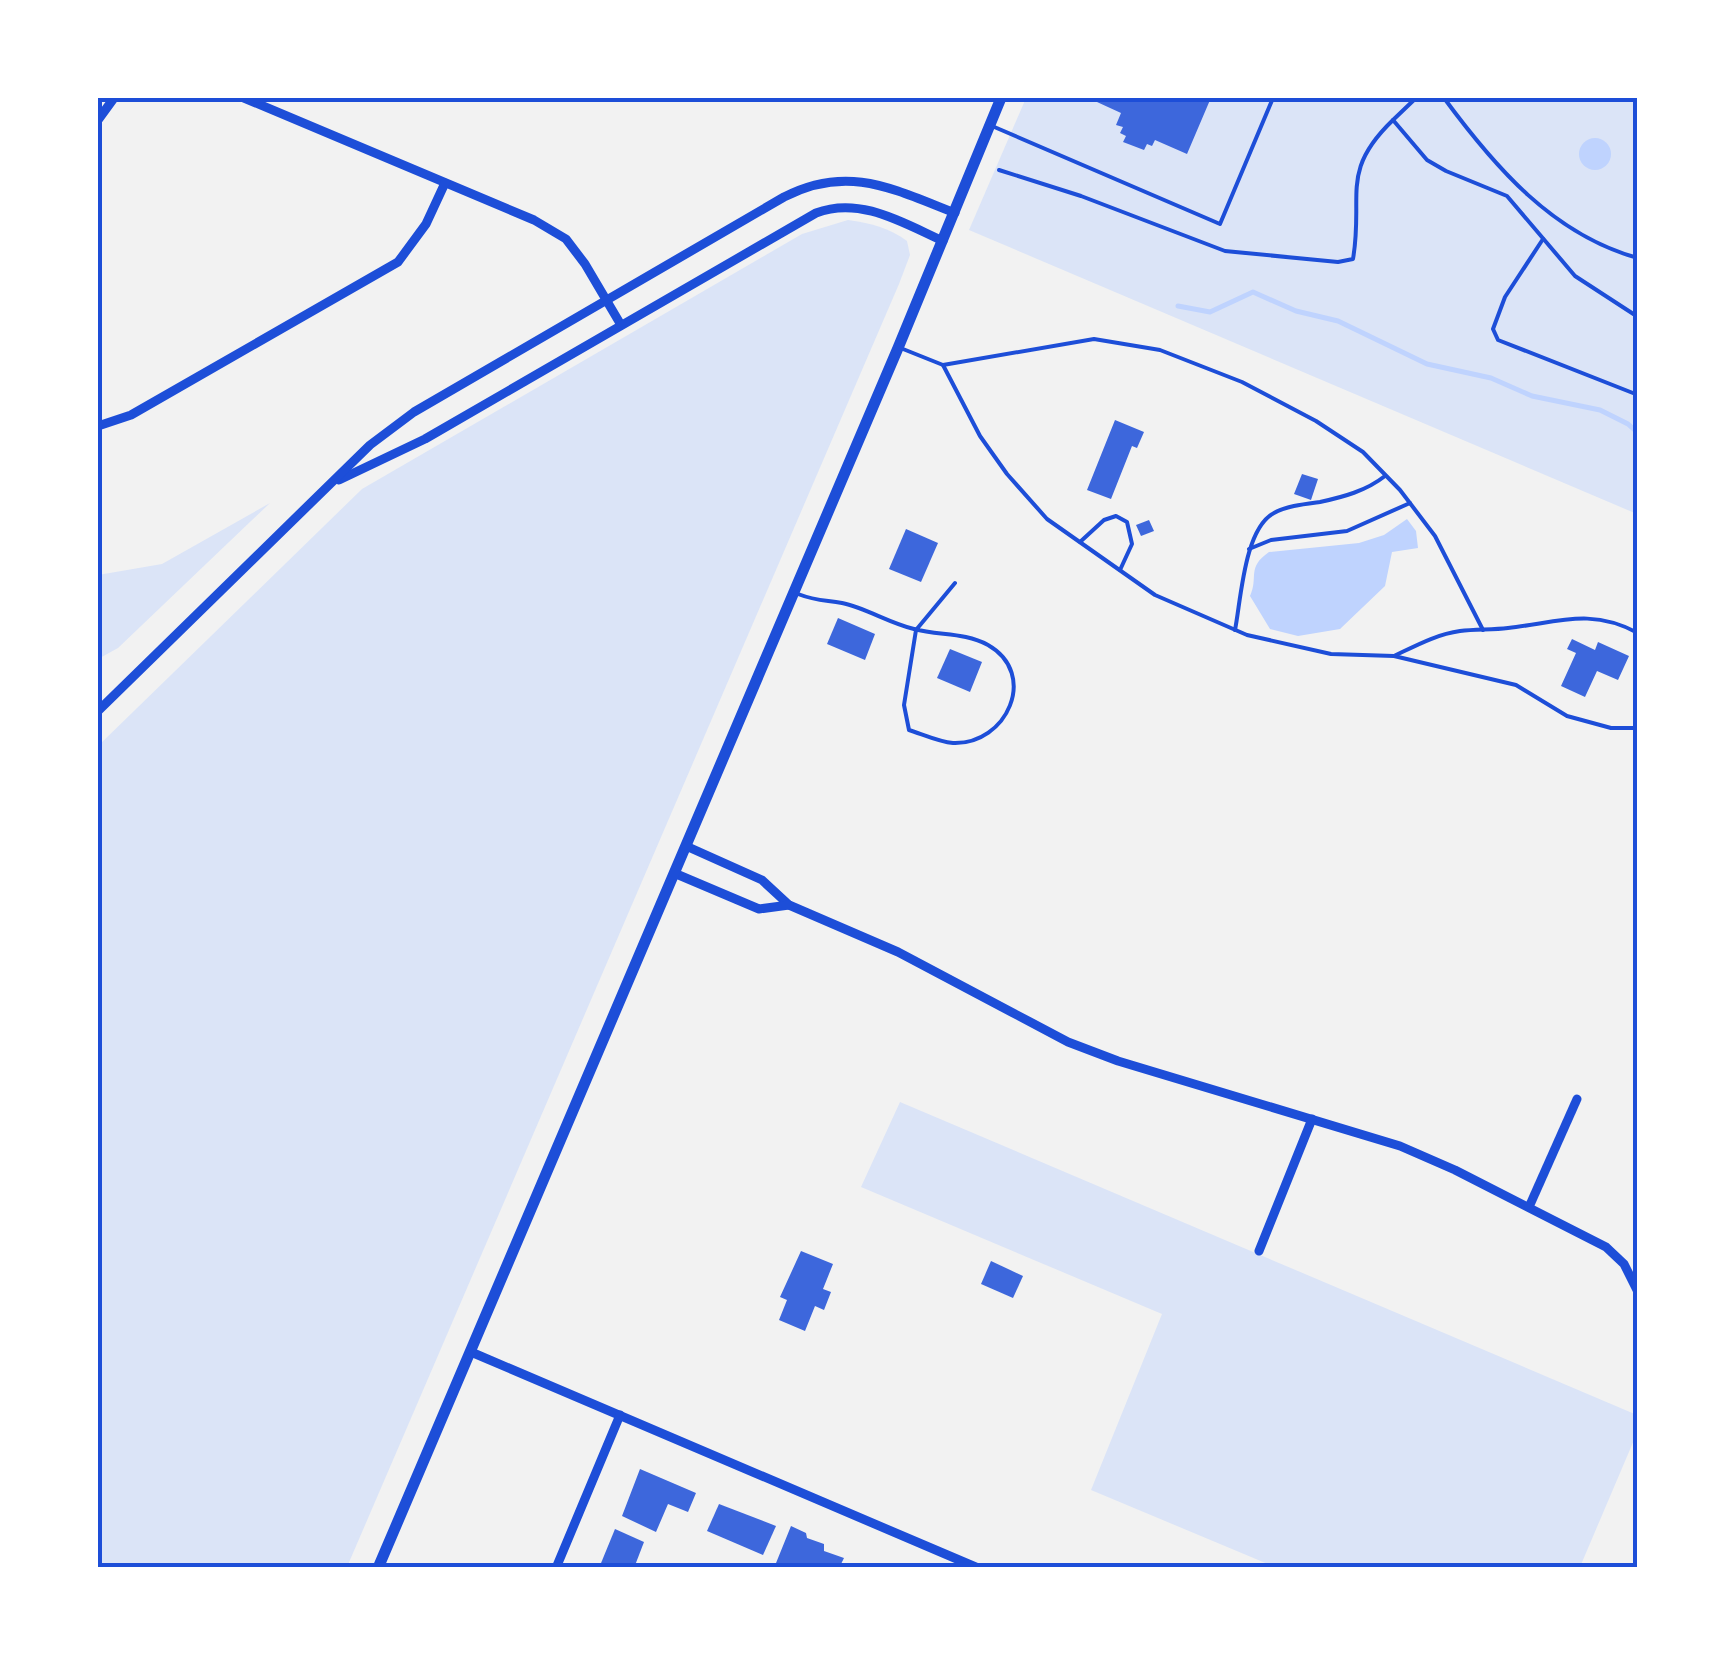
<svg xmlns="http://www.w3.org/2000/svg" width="1735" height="1665" viewBox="0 0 1735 1665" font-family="'Open Sans',sans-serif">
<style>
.green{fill:#dbe4f7}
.water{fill:#bfd3fe}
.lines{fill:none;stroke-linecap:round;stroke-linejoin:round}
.stream{stroke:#bfd3fe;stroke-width:5}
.building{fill:#3d67dc}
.path{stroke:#1d4ed8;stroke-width:4}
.service{stroke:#1d4ed8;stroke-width:4}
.minor{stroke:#1d4ed8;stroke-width:9}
.secondary{stroke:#1d4ed8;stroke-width:11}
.neatline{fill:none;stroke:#1d4ed8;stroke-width:4}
</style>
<rect width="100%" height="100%" fill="#f2f2f2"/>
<g class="green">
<polygon points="1026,98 1637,98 1637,514 969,230"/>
<path d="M 848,220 C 870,223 890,228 907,241 L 910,255 L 899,284 L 347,1567 L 98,1567 L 98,746 L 362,489 L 802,234 Z"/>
<polygon points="270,503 118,648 98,659 98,575 162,564"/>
<polygon points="900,1102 1637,1415 1637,1433 1580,1567 1275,1567 1091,1490 1162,1314 861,1187"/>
</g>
<g class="water">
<circle cx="1595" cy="154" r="16"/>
<path d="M 1407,519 L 1416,531 L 1418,548 L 1392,552 L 1385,586 L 1340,629 L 1298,636 L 1270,629 L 1250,596 C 1259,577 1246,568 1269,552 L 1359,543 L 1384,535 Z"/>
</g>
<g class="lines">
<polyline class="stream" points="1178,306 1210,312 1253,292 1296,311 1338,321 1427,364 1491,378 1532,396 1600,410 1628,424 1638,433"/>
</g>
<g class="building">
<polygon points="1099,98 1205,98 1210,100 1187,154 1155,140 1152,146 1147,144 1144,150 1123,142 1126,136 1120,133 1123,127 1116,125 1121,113 1097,102"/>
<polygon points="1115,420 1144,432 1137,448 1132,446 1111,499 1087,490"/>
<polygon points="1302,474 1318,479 1311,500 1294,494"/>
<polygon points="1149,520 1154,531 1141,536 1136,525"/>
<polygon points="906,529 938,543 921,582 889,569"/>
<polygon points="838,618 875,634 865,660 827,644"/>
<polygon points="1572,639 1595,650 1598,642 1629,656 1618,680 1597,671 1585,697 1561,686 1576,653 1567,649"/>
<polygon points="950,649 982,662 970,692 937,678"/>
<polygon points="801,1251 833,1264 823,1289 831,1292 824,1310 815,1306 805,1331 779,1320 787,1300 780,1297"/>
<polygon points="991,1261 1023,1276 1013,1298 981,1284"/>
<polygon points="640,1469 696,1493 688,1512 668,1504 656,1532 622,1516"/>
<polygon points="719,1504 776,1526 763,1555 707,1531"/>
<polygon points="791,1526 806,1533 807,1538 824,1544 824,1551 844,1558 839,1568 774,1568"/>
<polygon points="615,1529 644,1542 634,1568 599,1568"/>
</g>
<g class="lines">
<g class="path">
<polyline points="1393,120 1416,98"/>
<path d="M 999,170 L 1081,196 L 1225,251 L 1338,262 L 1353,259 C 1364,195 1339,172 1393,120 L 1427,160 L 1446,171 L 1507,196 L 1575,276 L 1638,317"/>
<polyline points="1543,239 1505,297 1493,329 1498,340 1638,395"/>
</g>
<g class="service">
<path d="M 1444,98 C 1494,166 1553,235 1638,258"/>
<polyline points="992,126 1220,224 1273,98"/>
<polyline points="903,349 943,365 980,436 1007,474 1047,519 1155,595 1247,635 1331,654 1394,656 1516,685 1567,716 1611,728 1638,728"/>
<polyline points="943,365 1094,339 1160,350 1242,382 1316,421 1363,452 1400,490 1435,536 1483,630"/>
<polyline points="1080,542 1104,520 1116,516 1127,522 1132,544 1120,570"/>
<polyline points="1249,549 1271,540 1347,531 1410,503"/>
<path d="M 798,594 C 816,601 824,600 842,603 C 866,608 889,623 914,629 C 939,636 964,632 988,645 C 1039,674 1007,745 953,743 C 939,742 922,734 909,730 L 904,705 L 916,630 L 955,583"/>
<path d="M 1235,630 C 1241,600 1244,529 1274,513 C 1286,506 1305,504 1320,502 C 1343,497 1366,491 1385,476"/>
<path d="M 1394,656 C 1415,646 1437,634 1460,631 C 1476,629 1492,630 1508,628 C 1556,623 1590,607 1638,633"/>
</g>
<g class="minor">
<polyline points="244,98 534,220 566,239 585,264 621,325"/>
<polyline points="98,120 114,98"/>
<polyline points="98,426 131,415 398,262 426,224 445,183"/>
<path d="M 339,480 L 425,439 L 816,213 C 860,196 903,223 943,241"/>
<path d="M 98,711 L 370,445 L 414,412 L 784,197 C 848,164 893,189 955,213"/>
<polyline points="686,846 762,880 789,905 898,952 1068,1042 1118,1061 1400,1146 1455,1170 1606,1247 1624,1264 1638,1292"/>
<polyline points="674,873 759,909 789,905"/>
<polyline points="1529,1207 1577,1099"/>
<polyline points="1259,1251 1312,1119"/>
<polyline points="471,1352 978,1568"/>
<polyline points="556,1568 620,1415"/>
</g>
<polyline class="secondary" points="378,1568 898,348 1001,98"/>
</g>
<rect width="1735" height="1665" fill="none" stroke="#ffffff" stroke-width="200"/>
<rect x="100" y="100" width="1535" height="1465" class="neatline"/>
</svg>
